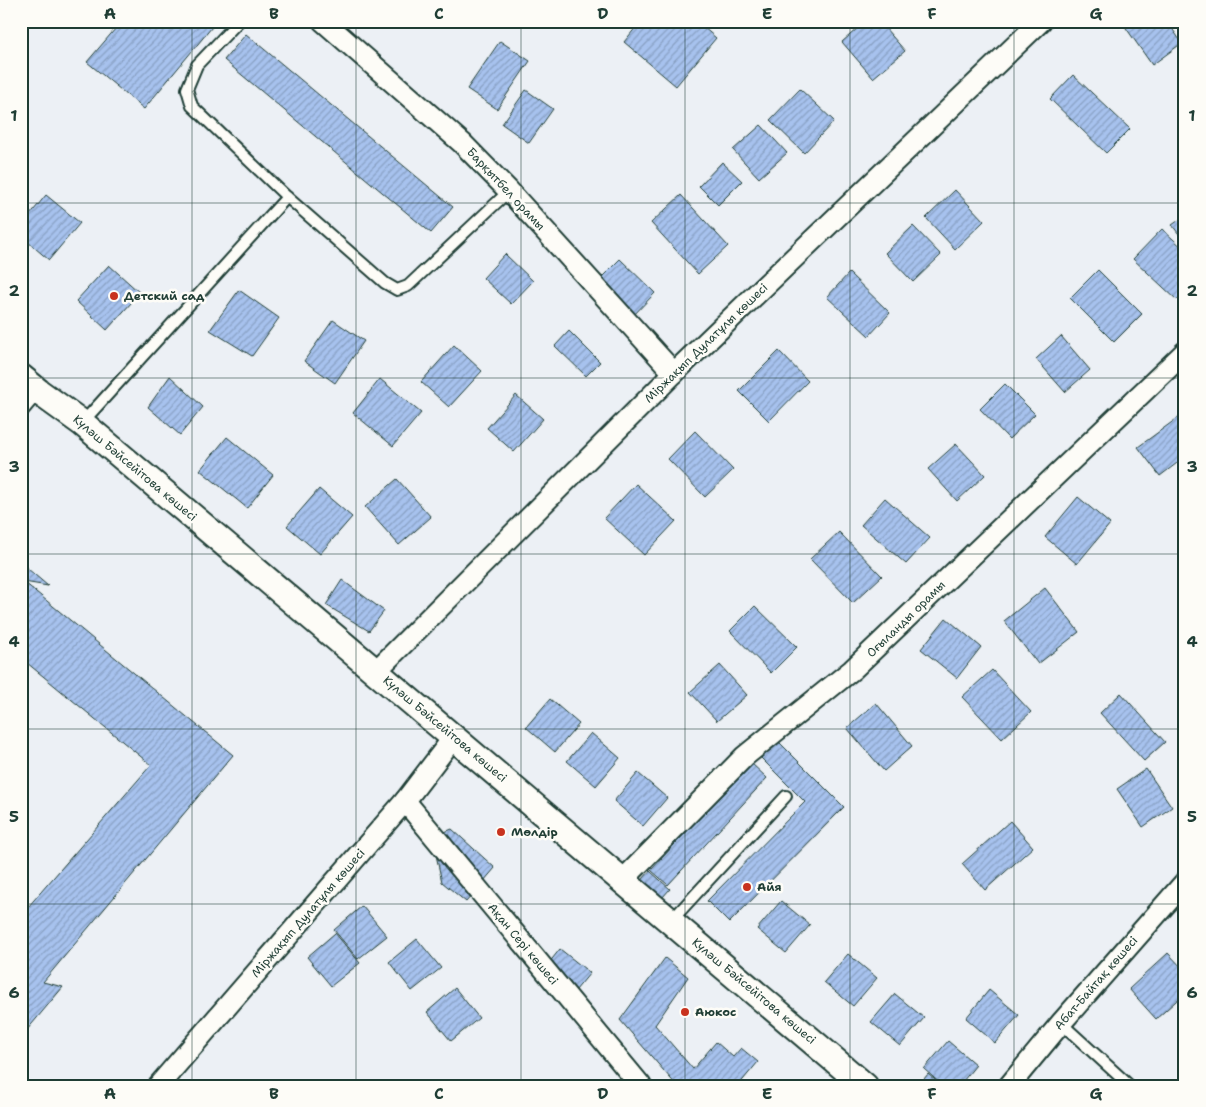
<svg xmlns="http://www.w3.org/2000/svg" width="1206" height="1107" viewBox="0 0 1206 1107" font-family="'Shantell Sans',sans-serif">
<style>
.building{fill:url(#building-hatch);stroke:#1f3d34}
.lines{fill:none;stroke-linecap:round;stroke-linejoin:round}
.service-casing{stroke:#1f3d34;stroke-width:14}
.minor-casing{stroke:#1f3d34;stroke-width:24}
.tertiary-casing{stroke:#1f3d34;stroke-width:29}
.service{stroke:#fdfcf7;stroke-width:10}
.minor{stroke:#fdfcf7;stroke-width:20}
.tertiary{stroke:#fdfcf7;stroke-width:25}
.grid{fill:none;stroke:#1f3d34;stroke-width:1;stroke-opacity:0.55}
.poi-dot{fill:#c8321e;stroke:#fdfcf7;stroke-width:2}
.labels{text-anchor:middle;dominant-baseline:central;stroke-width:5;stroke-linejoin:round;paint-order:stroke}
.street-label{font-size:12px;fill:#1f3d34;stroke:#fdfcf7}
.poi-label{font-size:12px;font-weight:bold;fill:#1f3d34;stroke:#fdfcf7;text-anchor:start}
.neatline{fill:none;stroke:#1f3d34;stroke-width:2}
.grid-label{font-size:16px;text-anchor:middle;font-weight:bold;fill:#1f3d34}
</style>
<defs>
<pattern id="building-hatch" width="6" height="6" patternUnits="userSpaceOnUse" patternTransform="scale(1.25)"><rect width="6" height="6" fill="#a7c2ee"/><path d="M-1 1l2-2M0 6l6-6M5 7l2-2" fill="none" stroke="#879fc2"/></pattern>
</defs>
<rect width="100%" height="100%" fill="#ecf0f5"/>
<filter id="ink" filterUnits="userSpaceOnUse"><feTurbulence type="fractalNoise" baseFrequency=".02" numOctaves="2"/><feDisplacementMap in="SourceGraphic" scale="10" xChannelSelector="R" yChannelSelector="G"/><feConvolveMatrix kernelMatrix="1 2 1 2 8 2 1 2 1" color-interpolation-filters="sRGB"/></filter>
<g filter="url(#ink)">
<g class="building">
<polygon points="122,21 217,21 144,109 87,62"/>
<polygon points="641,21 696,21 716,38 676,86 624,42"/>
<polygon points="866,21 879,21 905,51 873,78 842,42"/>
<polygon points="1130,21 1167,21 1182,43 1152,65 1124,25"/>
<polygon points="246,34 453,207 431,233 224,60"/>
<polygon points="500,41 530,61 497,109 467,89"/>
<polygon points="1073,75 1130,129 1106,153 1050,99"/>
<polygon points="800,89 834,121 804,153 770,120"/>
<polygon points="526,90 553,109 529,143 502,124"/>
<polygon points="761,125 787,153 759,178 733,150"/>
<polygon points="722,162 742,181 718,205 699,186"/>
<polygon points="955,190 984,221 955,249 926,218"/>
<polygon points="46,195 80,223 49,260 21,236 21,226"/>
<polygon points="681,195 728,246 698,274 651,223"/>
<polygon points="1185,216 1185,242 1172,225"/>
<polygon points="913,226 941,255 913,282 885,253"/>
<polygon points="1162,229 1185,250 1185,291 1177,300 1133,259"/>
<polygon points="505,254 533,281 511,304 483,278"/>
<polygon points="620,259 655,293 629,320 594,285"/>
<polygon points="109,265 140,293 107,330 76,301"/>
<polygon points="1098,270 1142,314 1114,342 1070,298"/>
<polygon points="849,273 890,313 869,336 827,297"/>
<polygon points="239,290 279,318 252,356 210,330"/>
<polygon points="333,320 364,341 335,383 304,361"/>
<polygon points="569,331 600,362 586,376 555,346"/>
<polygon points="1061,336 1090,370 1065,392 1036,359"/>
<polygon points="454,345 482,371 449,407 421,382"/>
<polygon points="779,351 808,381 769,421 739,391"/>
<polygon points="170,376 203,407 180,435 148,407"/>
<polygon points="380,379 421,413 393,446 353,413"/>
<polygon points="1005,384 1035,414 1009,439 980,409"/>
<polygon points="516,395 543,419 514,452 487,428"/>
<polygon points="1179,417 1185,424 1185,457 1160,476 1138,447"/>
<polygon points="695,431 733,470 705,497 668,459"/>
<polygon points="227,437 273,475 247,508 200,470"/>
<polygon points="956,444 985,475 957,501 928,469"/>
<polygon points="397,479 431,517 399,545 365,507"/>
<polygon points="636,484 676,521 644,555 604,518"/>
<polygon points="319,489 352,517 320,554 287,526"/>
<polygon points="1078,497 1110,524 1077,564 1045,537"/>
<polygon points="885,498 930,538 906,564 861,525"/>
<polygon points="839,532 882,576 853,603 810,559"/>
<polygon points="21,563 48,586 24,582 233,755 43,982 63,987 21,1037 21,915 151,765 21,658"/>
<polygon points="342,580 384,611 369,631 326,605"/>
<polygon points="1045,588 1079,632 1038,664 1004,621"/>
<polygon points="755,606 797,647 771,673 730,631"/>
<polygon points="946,618 981,647 957,678 921,649"/>
<polygon points="720,665 747,695 717,721 690,692"/>
<polygon points="992,670 1031,712 1002,739 962,697"/>
<polygon points="1121,693 1165,742 1144,761 1100,713"/>
<polygon points="550,699 579,724 555,752 526,727"/>
<polygon points="876,703 912,746 884,771 847,728"/>
<polygon points="591,733 620,758 596,786 567,761"/>
<polygon points="778,741 844,807 729,923 707,901 805,802 761,758"/>
<polygon points="750,762 767,778 668,885 651,870"/>
<polygon points="1146,769 1172,807 1143,827 1117,789"/>
<polygon points="638,773 667,798 643,826 614,801"/>
<polygon points="1010,821 1033,847 985,890 962,864"/>
<polygon points="452,829 495,868 466,902 442,882 432,837"/>
<polygon points="650,871 670,889 662,898 642,880"/>
<polygon points="781,901 810,925 786,953 757,929"/>
<polygon points="362,906 387,936 358,959 334,930"/>
<polygon points="335,933 360,963 331,986 307,957"/>
<polygon points="417,939 441,968 412,991 389,962"/>
<polygon points="560,949 590,973 566,1002 537,978"/>
<polygon points="1168,953 1185,971 1185,993 1156,1019 1129,989"/>
<polygon points="848,954 877,978 853,1006 824,982"/>
<polygon points="665,958 688,977 655,1025 693,1069 716,1042 733,1057 741,1048 758,1062 738,1086 677,1086 620,1020"/>
<polygon points="455,988 479,1018 451,1041 427,1012"/>
<polygon points="989,990 1019,1015 995,1043 966,1018"/>
<polygon points="895,994 924,1018 900,1046 871,1022"/>
<polygon points="948,1041 976,1065 959,1086 943,1086 924,1069"/>
<polygon points="928,1074 942,1086 918,1086"/>
</g>
<g class="lines">
<g class="service-casing">
<g id="service">
<polyline points="239,21 197,65 187,89 192,106 287,197"/>
<polyline points="21,413 38,393"/>
<polyline points="82,423 287,197 385,283 397,290 408,286 509,191"/>
<polyline points="671,921 786,796"/>
<polyline points="1061,1023 1130,1086"/>
</g>
</g>
<g class="minor-casing">
<g id="minor">
<polyline points="323,21 462,143 509,191 674,373"/>
<polyline points="376,671 674,373 1041,21"/>
<polyline points="405,801 641,1086"/>
<polyline points="623,880 745,756 852,670 1185,352"/>
<polyline points="158,1086 405,801 454,737"/>
<polyline points="1009,1086 1061,1023 1185,882"/>
</g>
</g>
<g class="tertiary-casing">
<polyline id="tertiary" points="21,377 39,392 82,423 865,1086"/>
</g>
<use href="#service" class="service"/>
<use href="#minor" class="minor"/>
<use href="#tertiary" class="tertiary"/>
</g>
</g>
<path class="grid" d="M 192,21 L 192,1086M 356,21 L 356,1086M 521,21 L 521,1086M 685,21 L 685,1086M 850,21 L 850,1086M 1014,21 L 1014,1086M 21,203 L 1185,203M 21,378 L 1185,378M 21,554 L 1185,554M 21,729 L 1185,729M 21,904 L 1185,904"/>
<g class="poi-dot">
<circle cx="114" cy="296" r="5"/>
<circle cx="501" cy="832" r="5"/>
<circle cx="747" cy="887" r="5"/>
<circle cx="685" cy="1012" r="5"/>
</g>
<g class="labels">
<g class="street-label">
<text transform="translate(506 189) rotate(47)">Барқытбел орамы</text>
<text transform="translate(706 343) rotate(-44)">Міржақып Дулатұлы көшесі</text>
<text transform="translate(135 468) rotate(40)">Күләш Бәйсейітова көшесі</text>
<text transform="translate(906 619) rotate(-44)">Оғыланды орамы</text>
<text transform="translate(445 729) rotate(40)">Күләш Бәйсейітова көшесі</text>
<text transform="translate(308 913) rotate(-49)">Міржақып Дулатұлы көшесі</text>
<text transform="translate(523 944) rotate(50)">Ақан Сері көшесі</text>
<text transform="translate(1096 983) rotate(-49)">Абат-Байтақ көшесі</text>
<text transform="translate(754 991) rotate(40)">Күләш Бәйсейітова көшесі</text>
</g>
<g class="poi-label">
<text x="124" y="296">Детский сад</text>
<text x="511" y="832">Мөлдiр</text>
<text x="757" y="887">Айя</text>
<text x="695" y="1012">Аюкос</text>
</g>
</g>
<rect width="1206" height="1107" fill="none" stroke="#fdfcf7" stroke-width="55"/>
<rect x="28" y="28" width="1150" height="1052" class="neatline"/>
<g class="grid-label">
<text x="110" y="19">A</text>
<text x="274" y="19">B</text>
<text x="439" y="19">C</text>
<text x="603" y="19">D</text>
<text x="767" y="19">E</text>
<text x="932" y="19">F</text>
<text x="1096" y="19">G</text>
<text x="14" y="121">1</text>
<text x="1192" y="121">1</text>
<text x="14" y="296">2</text>
<text x="1192" y="296">2</text>
<text x="14" y="472">3</text>
<text x="1192" y="472">3</text>
<text x="14" y="647">4</text>
<text x="1192" y="647">4</text>
<text x="14" y="822">5</text>
<text x="1192" y="822">5</text>
<text x="14" y="998">6</text>
<text x="1192" y="998">6</text>
<text x="110" y="1099">A</text>
<text x="274" y="1099">B</text>
<text x="439" y="1099">C</text>
<text x="603" y="1099">D</text>
<text x="767" y="1099">E</text>
<text x="932" y="1099">F</text>
<text x="1096" y="1099">G</text>
</g>
</svg>
